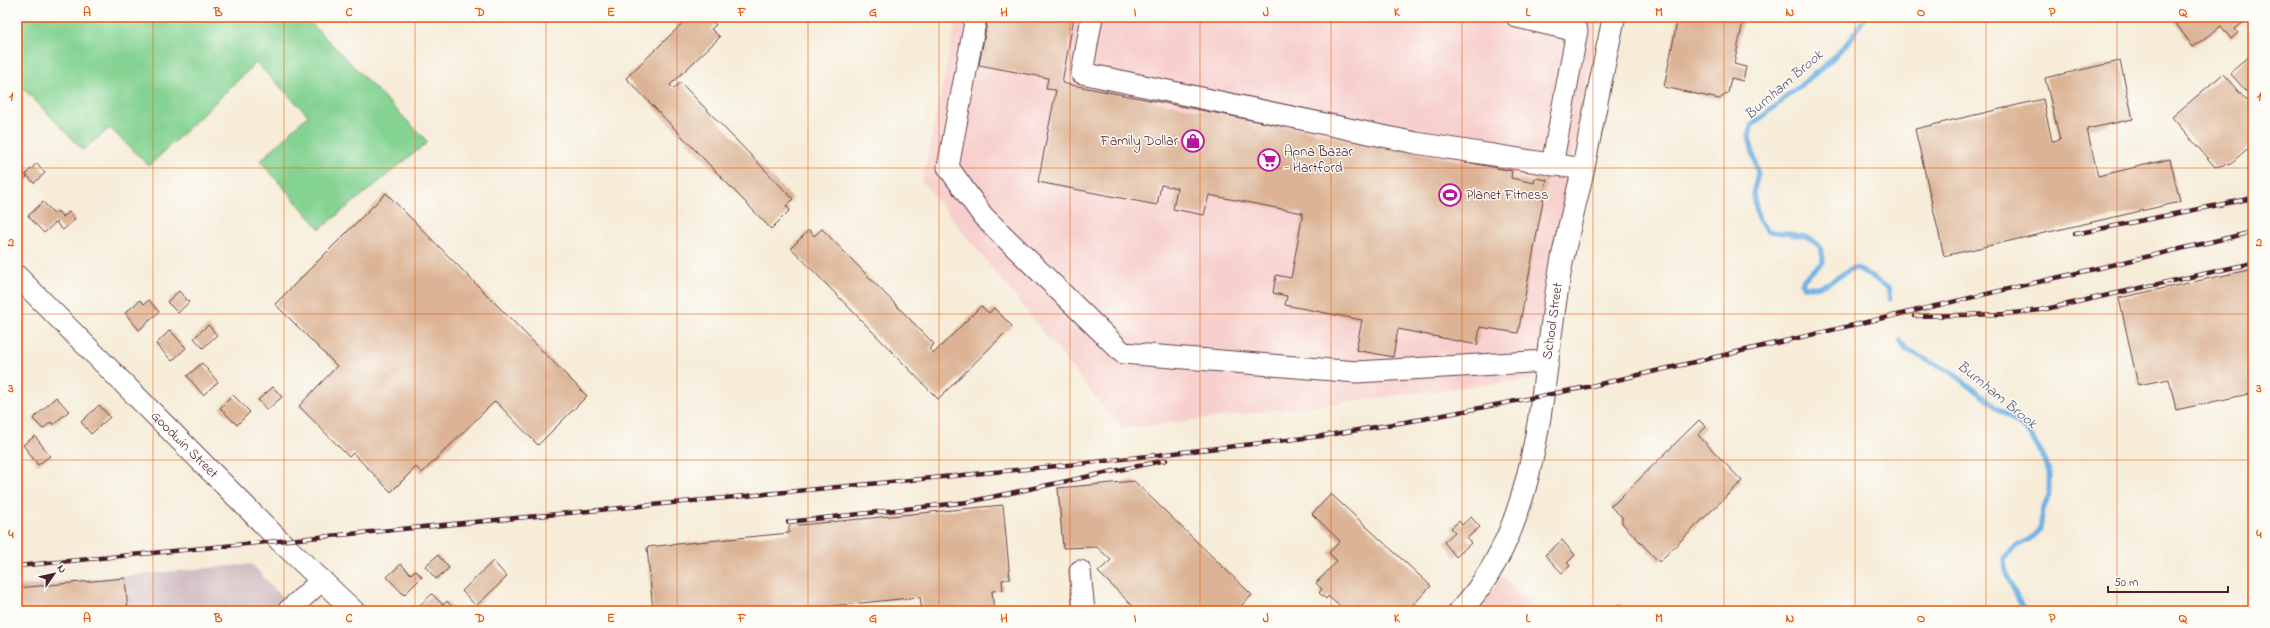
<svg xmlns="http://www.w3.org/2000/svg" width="2270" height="628" viewBox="0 0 2270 628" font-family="'Indie Flower',sans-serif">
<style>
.built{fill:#f7d0cd}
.industrial{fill:#d2bec3}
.green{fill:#85d393;stroke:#68795f}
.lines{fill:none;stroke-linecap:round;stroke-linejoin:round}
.stream{stroke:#70b1e4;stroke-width:5}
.building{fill:#dcb495}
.minor-casing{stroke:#643e45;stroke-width:23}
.major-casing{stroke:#643e45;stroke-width:24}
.minor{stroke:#fff;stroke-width:21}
.major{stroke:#fff;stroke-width:22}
.rail-casing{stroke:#4a1f2b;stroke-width:4.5}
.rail{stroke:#fdfcf7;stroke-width:3;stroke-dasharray:9;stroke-linecap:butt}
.grid{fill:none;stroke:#e8590c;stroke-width:1;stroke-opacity:0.55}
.labels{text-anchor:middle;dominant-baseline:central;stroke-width:3;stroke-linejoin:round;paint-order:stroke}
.poi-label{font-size:14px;fill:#4a1f2b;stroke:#fdfcf7;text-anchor:start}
.street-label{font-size:14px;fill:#4a1f2b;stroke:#fdfcf7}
.water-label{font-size:15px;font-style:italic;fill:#595975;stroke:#fdfcf7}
.neatline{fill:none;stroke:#e8590c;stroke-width:1.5}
.grid-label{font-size:13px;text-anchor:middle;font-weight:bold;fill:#e8590c}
</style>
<rect width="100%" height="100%" fill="#fdfcf7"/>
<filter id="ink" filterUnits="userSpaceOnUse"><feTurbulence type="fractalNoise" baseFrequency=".025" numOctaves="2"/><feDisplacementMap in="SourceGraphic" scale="8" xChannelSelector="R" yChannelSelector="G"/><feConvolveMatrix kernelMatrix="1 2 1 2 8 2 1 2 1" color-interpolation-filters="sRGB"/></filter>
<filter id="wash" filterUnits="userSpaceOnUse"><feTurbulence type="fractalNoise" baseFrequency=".012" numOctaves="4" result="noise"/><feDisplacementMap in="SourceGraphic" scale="16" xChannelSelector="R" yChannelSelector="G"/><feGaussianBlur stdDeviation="0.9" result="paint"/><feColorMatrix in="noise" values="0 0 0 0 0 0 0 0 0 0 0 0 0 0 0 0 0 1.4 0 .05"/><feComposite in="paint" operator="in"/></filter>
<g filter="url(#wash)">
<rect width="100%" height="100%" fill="#f6ecd8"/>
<g class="built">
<polygon points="957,17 1598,17 1533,379 1121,429 922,181"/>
<polygon points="1502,575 1538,611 1475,611"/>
</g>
<polygon class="industrial" points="252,564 283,599 270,611 17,611 17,586"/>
<polygon class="green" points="17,17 305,17 428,142 320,229 260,161 308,115 256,63 149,166 110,128 83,150 17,82"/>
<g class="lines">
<g class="stream">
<path d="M 1865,17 L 1851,39 L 1828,63 L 1751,126 L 1749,136 L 1758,174 L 1753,193 L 1759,220 L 1767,231 C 1787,235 1824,231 1823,262 C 1817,270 1805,274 1802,283 L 1803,286 C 1824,291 1836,277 1853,268 L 1859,269 L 1888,288 L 1890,299"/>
<polyline points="1900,341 1906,350 1950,371 2022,427 2032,437 2049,470 2049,495 2043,510 2040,529 2029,540 2016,546 2005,558 2006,574 2021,605 2027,611"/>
</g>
</g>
<g id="blocks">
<g class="building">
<polygon points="598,17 612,17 604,24"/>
<polygon points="689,17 708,17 716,25 711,29 720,37 670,85 674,89 680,82 793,199 786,206 790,210 771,229 626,78"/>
<polygon points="988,17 1074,17 1062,83 1512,171 1511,178 1534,183 1535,178 1547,180 1518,333 1480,327 1477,345 1398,329 1393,357 1356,350 1362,320 1285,305 1287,296 1273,293 1276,275 1291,278 1303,213 1209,195 1204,215 1173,209 1177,188 1161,185 1157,205 1038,182 1056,90 1046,89 1048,78 979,65"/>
<polygon points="1678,17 1744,17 1734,64 1746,67 1743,81 1731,78 1728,93 1719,99 1664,87"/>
<polygon points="2171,17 2250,17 2235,29 2238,33 2231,39 2221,26 2193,47"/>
<polygon points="2253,53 2253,99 2230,73"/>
<polygon points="2120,61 2133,119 2087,129 2098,176 2170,159 2180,202 1944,256 1915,129 2043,99 2052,141 2060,140 2045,78"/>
<polygon points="2223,74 2253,108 2253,144 2231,163 2215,167 2172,117"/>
<polygon points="37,163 45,173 34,183 26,174"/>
<polygon points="21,170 27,177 17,186 17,174"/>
<polygon points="386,193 587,396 538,445 495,401 422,473 416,467 391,492 353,453 349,457 299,406 337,366 275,304"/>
<polygon points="43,202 55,214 58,211 63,217 69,212 75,219 63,230 57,224 57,221 44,233 28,216"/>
<polygon points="822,229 934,344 929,349 934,353 981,306 989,313 994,308 1012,326 938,399 791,248 809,230 814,236"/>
<polygon points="2253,269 2253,393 2176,410 2169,379 2138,385 2119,298"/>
<polygon points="179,291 189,302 178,313 167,302"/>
<polygon points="140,300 144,304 149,300 159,312 139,330 125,313"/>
<polygon points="208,325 217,335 203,348 194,338"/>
<polygon points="170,330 186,348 172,361 156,344"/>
<polygon points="202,363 218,382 203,395 187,376"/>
<polygon points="273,387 282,397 267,410 258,400"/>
<polygon points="233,395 250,412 237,425 220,408"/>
<polygon points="56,397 69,411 53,425 51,422 43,429 33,419"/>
<polygon points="99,405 110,417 91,434 81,422"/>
<polygon points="1699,420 1706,427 1698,435 1742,481 1659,562 1622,523 1622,517 1610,506 1614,504"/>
<polygon points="35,436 50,456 38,465 23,445"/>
<polygon points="1134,481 1252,595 1236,611 1138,611 1098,572 1111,560 1097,547 1063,548 1058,488"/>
<polygon points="1331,494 1431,586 1407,611 1345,611 1328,596 1326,599 1319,593 1322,589 1316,583 1337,561 1329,553 1340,541 1312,514"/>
<polygon points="1003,505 1010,579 1002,580 1003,590 992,591 994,611 922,611 920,597 782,611 653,611 647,547 789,533 789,526"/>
<polygon points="1471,517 1480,527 1467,538 1471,543 1456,557 1444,542 1455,532 1451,528 1459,521 1462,525"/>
<polygon points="1562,540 1575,555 1567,563 1570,566 1562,573 1545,555"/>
<polygon points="438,555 449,568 436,579 425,566"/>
<polygon points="493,561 507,577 476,606 462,591"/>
<polygon points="401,564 411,574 415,570 422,577 404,595 387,577"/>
<polygon points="125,578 128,611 17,611 17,588"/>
<polygon points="432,594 443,605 447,601 454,609 422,611 418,607"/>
<polygon points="1619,604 1626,611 1612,611"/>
</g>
</g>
</g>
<g filter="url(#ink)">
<use href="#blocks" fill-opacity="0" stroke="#643e45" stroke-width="1"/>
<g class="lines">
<g class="minor-casing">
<g id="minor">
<polyline points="976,17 948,167 983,216 1123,353 1357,372 1547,361"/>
<polyline points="1092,17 1082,73 1416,143 1583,169"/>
<polyline points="1517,17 1577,31 1552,165"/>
<polyline points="17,276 280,541 354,611"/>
<polyline points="1080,571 1084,611"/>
<polyline points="288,611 322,580"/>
</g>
</g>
<g class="major-casing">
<path id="major" d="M 1460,611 C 1546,519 1539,377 1562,261 C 1568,230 1576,200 1583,170 C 1593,119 1603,68 1614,17"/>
</g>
<use href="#minor" class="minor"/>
<use href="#major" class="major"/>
<g class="rail-casing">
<g id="rail">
<polyline points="2075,234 2253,198"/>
<polyline points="1914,316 2004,314 2041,310 2253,263"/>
<polyline points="788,522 968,502 1166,460"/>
<polyline points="17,566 1078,464 1322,436 1423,419 1587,387 2253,232"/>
</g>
</g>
<use href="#rail" class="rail"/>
</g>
</g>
<path class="grid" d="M 153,17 L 153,611M 284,17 L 284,611M 415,17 L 415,611M 546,17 L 546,611M 677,17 L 677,611M 808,17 L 808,611M 939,17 L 939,611M 1070,17 L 1070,611M 1200,17 L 1200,611M 1331,17 L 1331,611M 1462,17 L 1462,611M 1593,17 L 1593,611M 1724,17 L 1724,611M 1855,17 L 1855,611M 1986,17 L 1986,611M 2117,17 L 2117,611M 17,168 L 2253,168M 17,314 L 2253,314M 17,460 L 2253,460"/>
<defs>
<g id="shop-ring" transform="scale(1.15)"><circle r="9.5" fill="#fdfcf7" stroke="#b5179e" stroke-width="1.5"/><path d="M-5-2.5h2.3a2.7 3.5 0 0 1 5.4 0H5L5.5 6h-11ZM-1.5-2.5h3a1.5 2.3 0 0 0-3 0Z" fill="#b5179e"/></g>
<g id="supermarket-ring" transform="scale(1.15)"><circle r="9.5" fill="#fdfcf7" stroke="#b5179e" stroke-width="1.5"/><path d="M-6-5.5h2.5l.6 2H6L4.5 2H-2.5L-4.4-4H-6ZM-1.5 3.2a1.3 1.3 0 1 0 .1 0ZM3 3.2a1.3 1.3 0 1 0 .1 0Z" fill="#b5179e"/></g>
<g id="stadium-ring" transform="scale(1.15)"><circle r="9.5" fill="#fdfcf7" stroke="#b5179e" stroke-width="1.5"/><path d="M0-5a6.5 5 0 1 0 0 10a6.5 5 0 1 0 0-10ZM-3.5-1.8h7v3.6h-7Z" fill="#b5179e"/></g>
</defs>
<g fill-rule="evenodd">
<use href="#shop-ring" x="1193" y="141"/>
<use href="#supermarket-ring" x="1269" y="160"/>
<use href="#stadium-ring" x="1450" y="195"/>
</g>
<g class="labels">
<g class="poi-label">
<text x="1178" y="141" text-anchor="end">Family Dollar</text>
<text x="1284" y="152">Apna Bazar<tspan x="1284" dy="16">- Hartford</tspan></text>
<text x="1466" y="195">Planet Fitness</text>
</g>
<g class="street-label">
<text transform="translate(1553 321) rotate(-82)">School Street</text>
<text transform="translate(184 445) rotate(45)">Goodwin Street</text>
</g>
<g class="water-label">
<text transform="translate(1784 85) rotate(-41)">Burnham Brook</text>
<text transform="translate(1997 395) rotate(39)">Burnham Brook</text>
</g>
</g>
<rect width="2270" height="628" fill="none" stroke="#fdfcf7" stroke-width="44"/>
<g transform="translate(54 574) rotate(56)" stroke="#fdfcf7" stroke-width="3" paint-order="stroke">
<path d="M0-3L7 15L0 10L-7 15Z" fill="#4a1f2b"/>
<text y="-6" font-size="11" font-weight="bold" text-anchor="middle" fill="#4a1f2b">N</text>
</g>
<path d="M2108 586v6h120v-6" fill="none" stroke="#4a1f2b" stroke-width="2"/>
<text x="2114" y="586" font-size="12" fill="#4a1f2b" stroke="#fdfcf7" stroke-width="3" paint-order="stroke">50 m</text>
<rect x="22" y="22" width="2226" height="584" class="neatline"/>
<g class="grid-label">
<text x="87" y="16">A</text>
<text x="218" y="16">B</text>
<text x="349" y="16">C</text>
<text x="480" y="16">D</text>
<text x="611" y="16">E</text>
<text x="742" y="16">F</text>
<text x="873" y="16">G</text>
<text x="1004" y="16">H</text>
<text x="1135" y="16">I</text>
<text x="1266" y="16">J</text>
<text x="1397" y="16">K</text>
<text x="1528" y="16">L</text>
<text x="1659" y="16">M</text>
<text x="1790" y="16">N</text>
<text x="1921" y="16">O</text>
<text x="2052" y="16">P</text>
<text x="2183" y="16">Q</text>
<text x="11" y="100">1</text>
<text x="2259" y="100">1</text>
<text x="11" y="246">2</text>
<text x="2259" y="246">2</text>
<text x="11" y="392">3</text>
<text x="2259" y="392">3</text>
<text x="11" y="538">4</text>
<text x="2259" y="538">4</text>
<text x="87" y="622">A</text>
<text x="218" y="622">B</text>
<text x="349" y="622">C</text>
<text x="480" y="622">D</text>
<text x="611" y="622">E</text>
<text x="742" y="622">F</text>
<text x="873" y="622">G</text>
<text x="1004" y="622">H</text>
<text x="1135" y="622">I</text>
<text x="1266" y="622">J</text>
<text x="1397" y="622">K</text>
<text x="1528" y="622">L</text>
<text x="1659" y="622">M</text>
<text x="1790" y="622">N</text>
<text x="1921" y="622">O</text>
<text x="2052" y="622">P</text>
<text x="2183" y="622">Q</text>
</g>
</svg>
